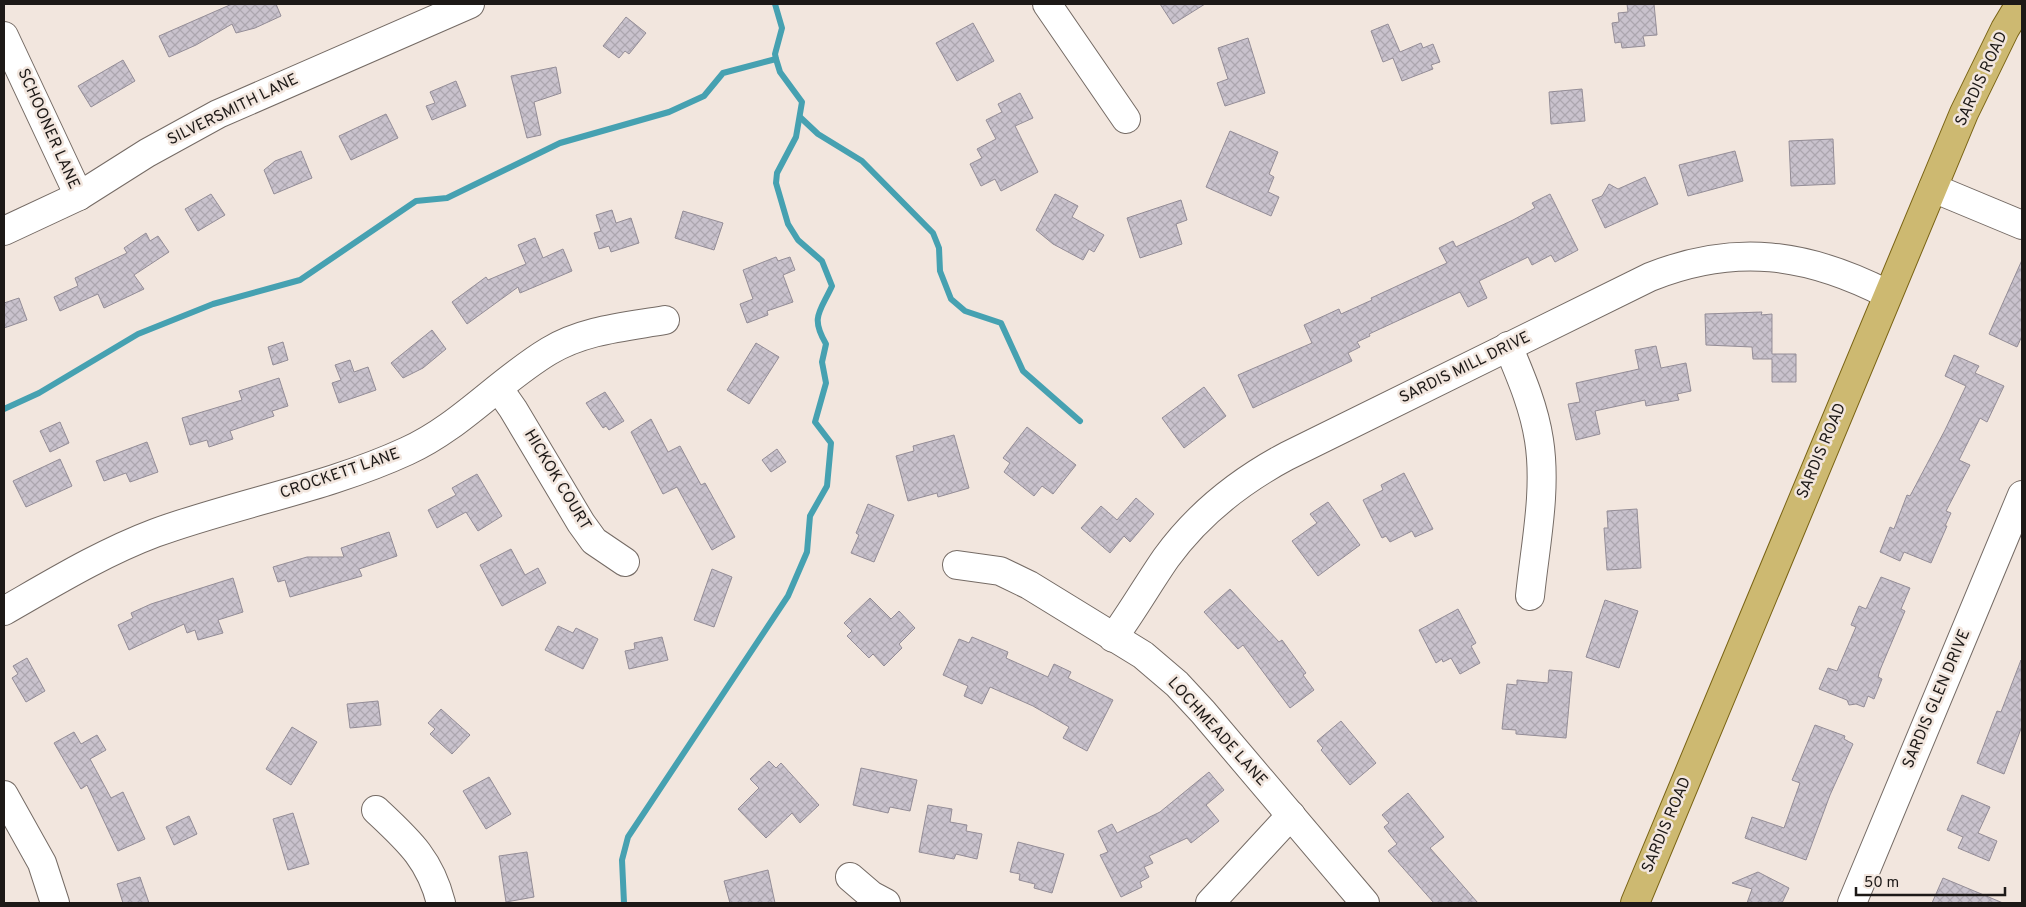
<svg xmlns="http://www.w3.org/2000/svg" width="2026" height="907" viewBox="0 0 2026 907" font-family="Overpass,sans-serif">
<style>
.lines{fill:none;stroke-linecap:round;stroke-linejoin:round}
.stream{stroke:#46a1b1;stroke-width:6}
.building{fill:url(#building-cross-hatch);stroke:#948d97}
.minor-casing{stroke:#756b65;stroke-width:30}
.major-casing{stroke:#796314;stroke-width:30}
.minor{stroke:#fff;stroke-width:28}
.major{stroke:#cdb971;stroke-width:28}
.labels{text-anchor:middle;dominant-baseline:central;stroke-width:5;stroke-linejoin:round;paint-order:stroke}
.street-label{font-size:16px;fill:#1d1917;stroke:#f2e6de}
</style>
<defs>
<pattern id="building-cross-hatch" width="8" height="8" patternUnits="userSpaceOnUse" patternTransform="scale(1.25)"><rect width="8" height="8" fill="#c9c2cd"/><path d="M0 0l8 8M0 8l8-8" fill="none" stroke="#aca6af"/></pattern>
</defs>
<rect width="100%" height="100%" fill="#f2e6de"/>
<g class="lines">
<g class="stream">
<polyline points="801,118 818,134 862,161 933,233 939,248 940,271 951,299 965,311 1001,323 1023,371 1080,421"/>
<polyline points="4,409 39,393 138,334 213,304 300,280 416,201 447,198 560,143 669,112 704,96 723,73 776,59"/>
<path d="M 624,903 L 622,860 L 628,837 L 788,596 L 807,552 L 810,516 L 827,486 L 831,443 L 815,422 L 826,383 L 822,362 L 826,344 C 810,317 820,312 832,286 L 822,261 L 798,240 L 788,224 L 776,183 L 777,173 L 796,137 L 802,102 L 780,72 L 776,59 L 775,54 L 782,28 L 775,4"/>
</g>
</g>
<g class="building">
<polygon points="232,4 276,4 281,16 255,28 236,33 232,24 196,45 169,57 159,36"/>
<polygon points="1160,4 1205,4 1173,24"/>
<polygon points="1627,4 1654,4 1657,35 1643,36 1645,46 1622,48 1621,42 1615,43 1612,23 1619,22 1618,13 1628,12"/>
<polygon points="626,17 646,33 629,54 625,51 619,58 603,46"/>
<polygon points="973,23 994,61 957,81 936,43"/>
<polygon points="1388,24 1400,52 1421,43 1423,48 1433,44 1440,62 1431,65 1433,69 1402,81 1393,58 1383,62 1371,31"/>
<polygon points="1248,38 1265,93 1225,106 1217,83 1228,79 1218,48"/>
<polygon points="123,60 135,81 91,107 78,86"/>
<polygon points="556,67 561,93 534,102 541,135 527,138 511,76"/>
<polygon points="456,81 466,106 432,120 426,106 435,103 430,92"/>
<polygon points="1582,89 1585,121 1551,124 1549,92"/>
<polygon points="1020,93 1033,118 1015,126 1038,172 1001,191 995,179 981,186 970,164 982,158 977,149 996,139 986,120 1002,112 998,104"/>
<polygon points="386,114 398,138 351,160 339,136"/>
<polygon points="1230,131 1278,152 1269,174 1274,177 1268,192 1279,197 1271,216 1206,187"/>
<polygon points="1833,139 1835,184 1791,186 1789,141"/>
<polygon points="301,151 312,178 274,194 264,170 275,161"/>
<polygon points="1735,151 1743,181 1688,196 1679,165"/>
<polygon points="1645,177 1658,204 1605,228 1592,200 1602,196 1609,184 1618,189"/>
<polygon points="211,194 225,215 198,231 185,209"/>
<polygon points="1055,194 1078,206 1072,217 1104,235 1094,252 1089,249 1083,260 1053,244 1036,230"/>
<polygon points="1550,194 1578,250 1555,262 1551,255 1532,265 1528,257 1479,281 1487,298 1468,307 1460,292 1369,334 1370,336 1357,342 1360,347 1348,353 1352,361 1253,408 1238,375 1312,343 1304,325 1339,309 1341,314 1372,300 1371,298 1447,263 1439,248 1453,241 1456,247 1513,220 1535,208 1532,203"/>
<polygon points="1181,200 1187,220 1176,224 1182,244 1140,258 1127,218"/>
<polygon points="612,210 616,223 631,218 639,243 611,252 609,246 599,249 594,233 601,231 596,215"/>
<polygon points="683,211 723,223 714,250 675,238"/>
<polygon points="146,233 150,241 158,236 169,252 134,275 144,289 104,308 98,294 60,311 54,297 78,286 75,278 127,253 124,248"/>
<polygon points="535,238 543,258 563,249 572,271 520,293 518,287 467,324 452,302 486,277 488,280 526,264 518,245"/>
<polygon points="776,257 778,261 790,257 795,270 783,275 793,302 767,311 768,315 747,323 740,304 753,299 743,270"/>
<polygon points="2022,260 2022,336 2017,347 1989,334"/>
<polygon points="19,298 27,320 4,328 4,303"/>
<polygon points="1762,312 1761,315 1772,314 1772,354 1796,354 1796,382 1772,382 1772,359 1753,359 1752,347 1706,345 1705,314"/>
<polygon points="432,330 446,349 423,368 403,378 391,363"/>
<polygon points="283,342 288,360 273,365 268,347"/>
<polygon points="756,343 779,357 749,404 727,390"/>
<polygon points="1656,346 1661,368 1686,363 1691,391 1677,394 1679,400 1646,406 1645,400 1595,411 1600,434 1576,440 1568,404 1580,402 1576,383 1639,369 1635,350"/>
<polygon points="1954,355 1979,366 1975,373 2004,386 1987,422 1980,418 1959,460 1970,465 1946,511 1951,513 1945,526 1947,526 1931,563 1904,552 1900,561 1880,552 1890,527 1894,529 1907,495 1910,496 1945,430 1966,386 1945,376"/>
<polygon points="350,360 354,372 368,367 376,390 339,403 332,383 341,380 335,365"/>
<polygon points="279,378 288,406 272,411 274,416 230,431 233,439 209,447 207,440 190,445 182,418 242,400 239,391"/>
<polygon points="1204,387 1226,416 1184,448 1162,418"/>
<polygon points="605,392 624,421 609,430 606,426 603,428 586,403"/>
<polygon points="651,419 668,452 680,446 701,485 705,483 735,537 712,550 677,487 663,494 631,432"/>
<polygon points="60,422 69,443 50,452 40,431"/>
<polygon points="1027,427 1076,465 1053,494 1042,486 1034,496 1004,472 1010,463 1003,458"/>
<polygon points="954,435 969,488 938,497 937,493 908,501 896,456 914,451 913,446"/>
<polygon points="147,442 158,472 130,482 126,473 104,481 96,461"/>
<polygon points="777,449 786,462 771,472 762,460"/>
<polygon points="60,459 72,486 26,507 13,481"/>
<polygon points="1404,473 1433,529 1415,537 1412,531 1390,542 1386,536 1382,538 1363,500 1383,490 1381,485"/>
<polygon points="477,474 502,516 478,531 466,512 437,528 428,510 456,495 452,488"/>
<polygon points="1136,498 1154,514 1130,542 1124,536 1110,553 1081,528 1101,506 1117,520"/>
<polygon points="1328,502 1360,545 1318,576 1292,541 1317,523 1310,514"/>
<polygon points="868,504 894,515 874,562 851,553 859,535 856,533"/>
<polygon points="1637,509 1641,568 1607,570 1604,528 1608,528 1607,511"/>
<polygon points="389,532 397,556 359,569 362,576 290,597 285,580 278,582 273,567 307,557 344,557 341,548"/>
<polygon points="511,549 525,575 538,568 546,583 502,606 480,565"/>
<polygon points="712,569 732,577 714,627 694,620"/>
<polygon points="1881,577 1910,588 1901,609 1905,611 1880,670 1878,677 1882,679 1874,699 1868,696 1864,707 1856,704 1849,705 1847,700 1819,689 1828,668 1837,671 1856,627 1851,625 1859,606 1866,609"/>
<polygon points="233,578 243,612 218,620 223,633 198,640 195,630 187,633 184,624 129,650 118,625 133,618 131,613 151,604"/>
<polygon points="1230,589 1279,642 1282,640 1306,673 1303,675 1314,690 1290,708 1243,645 1238,649 1204,612"/>
<polygon points="870,598 891,619 899,611 915,628 899,644 902,648 884,666 873,654 869,658 847,636 852,631 844,623"/>
<polygon points="1605,600 1638,611 1619,668 1586,657"/>
<polygon points="1458,609 1476,643 1471,646 1480,663 1460,674 1451,658 1443,662 1442,659 1436,663 1419,630"/>
<polygon points="558,626 573,633 576,628 598,639 583,669 545,650"/>
<polygon points="662,637 668,660 629,669 625,651 635,649 634,643"/>
<polygon points="972,637 1008,652 1006,658 1048,677 1054,664 1071,672 1068,678 1113,700 1087,751 1063,738 1069,727 1033,706 990,687 982,704 964,696 968,686 943,675 959,639 969,643"/>
<polygon points="27,658 45,691 26,702 12,678 18,674 13,666"/>
<polygon points="2021,660 2022,726 2004,774 1977,763 1997,711 2001,712"/>
<polygon points="1549,670 1572,672 1566,738 1516,734 1516,730 1502,729 1507,684 1517,685 1517,680 1548,683"/>
<polygon points="378,701 381,725 350,728 347,704"/>
<polygon points="441,709 470,735 452,754 430,734 435,729 428,723"/>
<polygon points="1341,721 1376,763 1350,785 1321,750 1323,748 1317,741"/>
<polygon points="1815,725 1845,736 1844,739 1853,744 1830,795 1806,860 1745,838 1752,817 1784,828 1800,783 1792,780"/>
<polygon points="292,727 317,742 291,785 266,769"/>
<polygon points="74,732 81,744 97,735 106,750 90,759 111,798 123,792 145,839 118,851 87,785 81,789 54,743"/>
<polygon points="769,761 776,768 781,763 819,805 800,823 792,813 766,838 738,809 759,788 750,779"/>
<polygon points="861,768 917,780 910,811 890,807 888,813 853,805"/>
<polygon points="1209,772 1224,790 1206,805 1219,821 1191,843 1187,838 1149,856 1153,863 1144,867 1149,877 1140,882 1142,887 1121,897 1100,855 1108,852 1098,831 1112,824 1117,833 1160,812"/>
<polygon points="489,777 511,814 486,829 463,791"/>
<polygon points="1408,793 1444,837 1430,848 1478,903 1434,903 1388,851 1397,844 1384,827 1389,823 1382,815"/>
<polygon points="1962,795 1990,807 1978,833 1997,841 1989,861 1958,848 1963,837 1947,830"/>
<polygon points="928,805 952,809 950,822 967,825 966,831 982,834 977,859 956,854 954,859 919,852"/>
<polygon points="293,813 309,864 288,870 273,819"/>
<polygon points="189,816 197,834 174,845 166,827"/>
<polygon points="1018,842 1064,854 1052,893 1034,888 1035,884 1019,880 1020,874 1010,872"/>
<polygon points="527,852 534,897 506,902 499,856"/>
<polygon points="768,870 775,903 730,903 724,881"/>
<polygon points="1758,872 1789,888 1782,903 1747,903 1752,889 1732,883"/>
<polygon points="140,877 149,903 123,903 117,884"/>
<polygon points="1943,878 2003,903 1932,903"/>
</g>
<g class="lines">
<g class="minor-casing">
<g id="minor">
<polyline points="1047,4 1126,119"/>
<polyline points="4,36 79,196"/>
<polyline points="1933,188 2022,225"/>
<polyline points="4,231 79,196 147,153 218,114 470,4"/>
<path d="M 1508,346 C 1521,377 1534,407 1539,440 C 1547,491 1535,546 1530,596"/>
<polyline points="499,389 513,409 581,523 594,541 625,562"/>
<polyline points="957,565 1000,571 1029,585 1143,655 1177,684 1203,712 1365,903"/>
<path d="M 4,611 C 53,583 102,553 155,533 C 237,503 327,488 407,451 C 460,427 499,381 549,351 C 584,330 624,327 665,320"/>
<path d="M 1113,638 C 1132,612 1148,584 1166,558 C 1198,514 1240,481 1287,456 L 1650,277 C 1735,243 1807,253 1887,294"/>
<polyline points="4,795 42,863 55,903"/>
<path d="M 376,810 C 408,840 430,859 441,903"/>
<polyline points="850,877 871,895 886,903"/>
<polyline points="1210,903 1291,815"/>
<polyline points="1852,903 2022,495"/>
</g>
</g>
<g class="major-casing">
<polyline id="major" points="1635,903 1964,113 2005,29 2020,4"/>
</g>
<use href="#minor" class="minor"/>
<use href="#major" class="major"/>
</g>
<g class="labels">
<g class="street-label">
<text transform="translate(1982 79) rotate(-65)">SARDIS ROAD</text>
<text transform="translate(233 110) rotate(-26)">SILVERSMITH LANE</text>
<text transform="translate(48 129) rotate(66)">SCHOONER LANE</text>
<text transform="translate(1465 368) rotate(-26)">SARDIS MILL DRIVE</text>
<text transform="translate(1822 451) rotate(-67)">SARDIS ROAD</text>
<text transform="translate(340 474) rotate(-19)">CROCKETT LANE</text>
<text transform="translate(557 480) rotate(59)">HICKOK COURT</text>
<text transform="translate(1937 699) rotate(-67)">SARDIS GLEN DRIVE</text>
<text transform="translate(1217 732) rotate(48)">LOCHMEADE LANE</text>
<text transform="translate(1667 825) rotate(-67)">SARDIS ROAD</text>
</g>
</g>
<rect width="2026" height="907" fill="none" stroke="#1d1917" stroke-width="10"/>
<path d="M1856 887v8h149v-8" fill="none" stroke="#1d1917" stroke-width="2.5"/>
<text x="1864" y="887" font-size="15" fill="#1d1917" stroke="#f2e6de" stroke-width="4" paint-order="stroke">50 m</text>
</svg>
